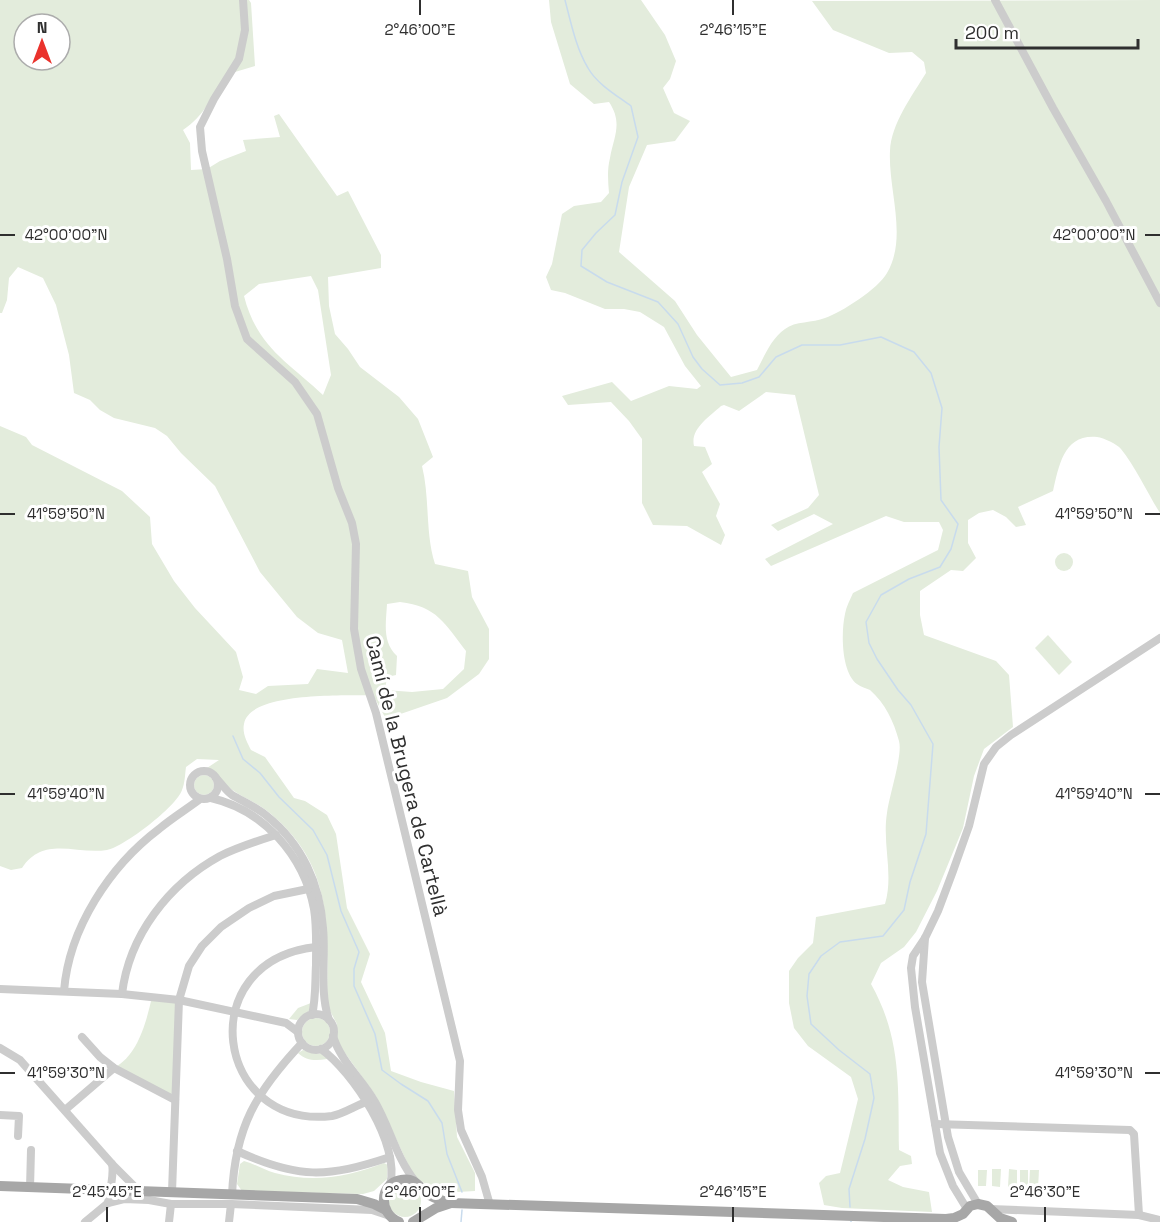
<svg xmlns="http://www.w3.org/2000/svg" width="1160" height="1222" viewBox="0 0 1160 1222" font-family="'Space Grotesk',sans-serif">
<style>
.green{fill:#e3ecdc;fill-rule:evenodd}
.lines{fill:none;stroke-linecap:round;stroke-linejoin:round}
.stream{stroke:#c8dbed;stroke-width:1.5}
.minor{stroke:#ccc;stroke-width:8}
.major{stroke:#a7a7a7;stroke-width:10}
.ticks{fill:none;stroke:#2f2f2f;stroke-width:2}
.labels{text-anchor:middle;dominant-baseline:central;stroke-width:6;stroke-linejoin:round;paint-order:stroke}
.street-label{font-size:20px;fill:#2f2f2f;stroke:#fff}
.ticks-label{font-size:15px;text-anchor:middle;fill:#2f2f2f;stroke:#fff;stroke-width:6;stroke-linejoin:round;paint-order:stroke}
</style>
<rect width="100%" height="100%" fill="#fff"/>
<g class="green">
<path d="M 0,0 L 249,0 L 251,3 L 255,66 L 225,75 C 213,96 204,116 183,130 L 190,143 L 191,170 L 207,169 L 220,161 L 246,151 L 243,140 L 280,137 L 274,116 L 279,114 L 337,196 L 348,191 L 381,255 L 381,268 L 328,277 L 329,306 L 335,334 L 348,349 L 360,367 L 399,397 L 418,419 L 433,457 L 422,466 C 430,498 425,533 435,564 L 468,571 L 472,597 L 489,629 L 489,659 L 479,674 L 447,698 L 386,719 L 373,695 C 347,696 249,691 244,724 C 242,733 247,742 251,750 L 265,757 L 294,798 L 305,801 L 327,815 L 336,834 L 347,908 L 370,954 L 361,982 L 385,1033 L 391,1071 L 421,1082 L 454,1091 L 457,1137 L 475,1173 L 475,1191 L 457,1192 L 437,1187 L 446,1199 L 431,1193 L 424,1183 L 413,1175 L 376,1096 L 337,1042 L 337,1024 L 329,1009 L 327,997 C 328,921 332,862 266,810 C 255,802 242,797 231,789 C 221,782 219,772 207,768 L 219,760 L 197,759 L 186,767 C 185,774 185,783 182,790 C 177,806 124,847 107,850 C 76,855 44,835 22,868 L 11,870 L 0,866 L 0,426 L 26,437 L 32,445 L 122,491 L 150,517 L 152,544 L 174,581 L 195,608 L 236,652 L 243,677 L 239,690 L 256,694 L 268,686 L 308,684 L 317,669 L 348,673 L 342,640 L 318,633 L 297,617 L 260,572 L 215,486 L 181,453 L 167,436 L 155,428 L 114,418 L 100,410 L 90,400 L 74,393 L 69,355 L 56,305 L 43,278 L 18,267 L 9,278 L 7,300 L 2,313 L 0,313 ZM 24,24 L 60,24 L 60,60 L 24,60 ZM 311,276 L 318,290 L 331,375 L 323,395 C 288,362 257,347 244,296 L 259,284 ZM 400,602 C 437,606 445,624 466,651 L 464,669 L 443,689 L 412,692 L 385,690 L 387,677 L 396,675 L 397,656 C 382,642 386,623 387,604 Z"/>
<path d="M 549,0 L 641,0 L 665,35 L 676,61 L 670,79 L 663,88 L 674,113 L 690,121 L 675,141 L 647,145 L 629,187 L 619,252 L 675,301 L 697,335 L 731,377 L 757,370 C 765,355 771,339 785,329 C 795,321 813,323 825,318 C 842,312 878,289 887,273 C 908,237 888,190 890,151 C 891,124 912,96 926,73 L 924,62 L 912,52 L 889,53 L 833,30 L 812,1 L 1160,0 L 1160,513 C 1148,494 1135,466 1121,449 C 1117,444 1104,438 1097,437 C 1064,434 1059,465 1053,491 L 1018,507 L 1026,525 L 1016,527 L 1006,517 L 993,510 L 979,513 L 968,520 L 968,543 L 976,558 L 963,571 L 951,570 L 920,591 L 920,615 L 924,635 L 996,661 L 1009,675 L 1013,727 L 984,749 L 974,776 L 963,828 L 937,891 L 916,932 L 904,947 L 881,963 L 871,984 C 902,1039 898,1088 899,1150 L 911,1156 L 912,1164 L 900,1166 L 888,1180 L 903,1187 L 929,1192 L 932,1212 L 842,1208 L 824,1205 L 819,1183 L 826,1176 L 840,1173 L 858,1099 L 851,1077 L 808,1046 L 794,1028 L 789,1003 L 789,971 L 798,958 L 813,943 L 816,917 L 885,904 C 894,874 882,844 887,813 C 889,796 903,755 899,741 C 894,722 885,703 870,690 C 866,688 861,687 857,684 C 841,672 841,632 845,614 C 846,607 850,600 853,593 L 938,550 L 943,530 L 939,522 L 904,522 L 886,516 L 771,566 L 765,559 L 833,524 L 814,514 L 778,531 L 771,525 L 808,508 L 819,495 L 795,395 L 766,392 L 739,411 L 724,405 L 721,406 C 709,417 690,429 694,446 L 705,447 L 712,464 L 702,472 L 720,504 L 716,516 L 725,535 L 721,545 L 687,526 L 653,525 L 642,503 L 642,439 L 629,421 L 611,402 L 568,405 L 562,396 L 612,382 L 631,401 L 669,386 L 697,389 L 701,386 L 685,366 L 664,327 L 640,312 L 624,309 L 605,309 L 565,293 L 551,290 L 546,277 L 552,264 L 562,214 L 574,206 L 601,202 L 609,193 C 608,181 607,170 610,158 C 614,136 623,123 609,102 L 594,104 L 570,84 L 551,22 Z"/>
<circle cx="1064" cy="562" r="9"/>
<polygon points="1048,635 1072,662 1059,675 1035,648"/>
<circle cx="204" cy="785" r="10"/>
<path d="M 152,997 L 179,1000 L 175,1100 L 114,1068 C 138,1055 146,1023 152,997 Z"/>
<polygon points="311,1003 310,1010 297,1020 289,1019 298,1008"/>
<circle cx="316" cy="1032" r="14"/>
<path d="M 303,1050 L 312,1053 L 325,1054 L 327,1059 C 316,1061 306,1061 298,1053 Z"/>
<path d="M 244,1161 C 255,1164 264,1170 275,1173 C 313,1183 348,1177 384,1163 L 388,1165 L 387,1179 L 374,1191 L 363,1194 L 242,1191 L 237,1184 L 240,1164 Z"/>
<polygon points="992,1169 1001,1169 1000,1187 992,1186"/>
<polygon points="1009,1169 1017,1170 1017,1188 1008,1187"/>
<polygon points="978,1170 987,1170 986,1186 978,1186"/>
<rect x="1020" y="1170" width="8" height="18"/>
<polygon points="1030,1170 1039,1170 1038,1188 1029,1188"/>
<circle cx="405" cy="1201" r="16"/>
</g>
<g class="lines">
<g class="stream">
<path d="M 565,0 C 571,23 576,48 588,68 C 597,84 616,95 631,106 L 638,137 L 622,182 L 615,215 L 596,233 L 582,250 L 581,266 L 607,282 L 658,302 L 678,324 L 693,357 L 702,369 L 720,385 L 742,383 L 759,377 L 776,357 L 802,345 L 840,345 L 881,337 L 914,352 L 931,373 L 942,408 L 939,447 L 941,500 L 958,524 L 951,549 L 940,567 L 909,579 L 881,595 L 866,622 L 869,643 L 877,659 L 898,690 L 911,705 L 933,744 L 926,834 L 910,882 L 904,910 L 883,936 L 840,942 L 821,956 L 809,974 L 807,996 L 811,1024 L 839,1050 L 870,1074 L 874,1098 L 865,1139 L 849,1189 L 850,1207"/>
<polyline points="233,736 243,759 260,773 279,797 313,830 327,855 341,911 359,952 354,969 354,986 375,1034 382,1070 401,1084 428,1101 442,1123 447,1154 462,1192"/>
<polyline points="851,1221 851,1222"/>
<polyline points="461,1222 462,1210"/>
</g>
<g class="minor">
<polyline points="243,0 245,30 239,59 214,99 200,127 202,151 227,259 235,306 247,339 295,382 317,414 338,488 352,523 356,544 354,629 361,669 376,713 460,1061 458,1110 461,1130 482,1177 490,1205"/>
<polyline points="995,0 1053,108 1106,201 1160,303"/>
<circle cx="204" cy="785" r="14"/>
<path d="M 216,778 C 221,783 226,791 232,795 C 244,802 256,807 267,816 C 302,844 320,884 323,928 C 326,959 319,990 329,1020"/>
<path d="M 211,798 C 264,810 304,856 314,909 C 317,927 316,946 316,965 C 315,982 316,998 312,1015"/>
<polyline points="925,938 922,982 948,1137 959,1172 978,1204"/>
<path d="M 316,947 C 191,961 215,1130 332,1116 C 343,1114 355,1106 366,1102"/>
<polyline points="0,989 122,994 179,1000 286,1023 298,1032"/>
<path d="M 64,991 C 69,928 110,866 159,829 C 172,818 187,809 200,799"/>
<path d="M 122,994 C 129,935 169,884 220,856 C 238,847 257,841 276,835"/>
<circle cx="316" cy="1032" r="18"/>
<path d="M 333,1036 C 341,1062 362,1079 375,1102 C 390,1128 396,1157 415,1181"/>
<polyline points="82,1037 100,1057 114,1068 175,1100"/>
<polyline points="0,1048 20,1060 112,1164 140,1192"/>
<path d="M 321,1049 C 353,1072 401,1145 390,1185"/>
<polyline points="65,1110 114,1068"/>
<polyline points="0,1115 19,1116 18,1136"/>
<polyline points="935,1124 1130,1130 1134,1134 1139,1215"/>
<path d="M 237,1151 C 298,1179 327,1178 390,1157"/>
<polyline points="30,1188 31,1150"/>
<polyline points="172,1192 179,1000 189,966 202,946 221,927 249,908 274,896 308,889"/>
<path d="M 232,1195 C 235,1127 256,1092 302,1043"/>
<polyline points="108,1203 124,1199 149,1200 171,1204 231,1204 372,1210 387,1215"/>
<polyline points="967,1209 953,1186 940,1153 915,1007 911,968 913,956 925,938 938,911 953,871 969,826 984,764 996,747 1011,735 1160,638"/>
<polyline points="990,1209 1139,1215 1159,1220 1159,1222"/>
<path d="M 85,1222 L 108,1203 C 110,1193 114,1172 112,1164"/>
<polyline points="169,1222 171,1204"/>
<polyline points="229,1222 231,1204"/>
</g>
<g class="major">
<polyline points="0,1186 357,1199 374,1204 386,1210"/>
<path d="M 399,1222 C 379,1214 378,1184 401,1180 C 416,1177 419,1188 429,1195 C 436,1199 443,1201 451,1203 L 946,1219 L 954,1218 L 963,1214 L 970,1206 L 978,1204 L 987,1206 L 1000,1218 L 1012,1222"/>
<polyline points="413,1222 436,1208 451,1203"/>
</g>
</g>
<path class="ticks" d="M 420,0 L 420,15M 733,0 L 733,15M 0,235 L 15,235M 1145,235 L 1160,235M 0,514 L 15,514M 1145,514 L 1160,514M 0,794 L 15,794M 1145,794 L 1160,794M 0,1073 L 15,1073M 1145,1073 L 1160,1073M 107,1207 L 107,1222M 420,1207 L 420,1222M 733,1207 L 733,1222M 1045,1207 L 1045,1222"/>
<g class="labels">
<g class="street-label">
<text transform="translate(407 776) rotate(76)">Camí de la Brugera de Cartellà</text>
</g>
</g>
<g class="ticks-label">
<text x="420" y="35">2°46'00"E</text>
<text x="733" y="35">2°46'15"E</text>
<text x="66" y="240">42°00'00"N</text>
<text x="1094" y="240">42°00'00"N</text>
<text x="66" y="519">41°59'50"N</text>
<text x="1094" y="519">41°59'50"N</text>
<text x="66" y="799">41°59'40"N</text>
<text x="1094" y="799">41°59'40"N</text>
<text x="66" y="1078">41°59'30"N</text>
<text x="1094" y="1078">41°59'30"N</text>
<text x="107" y="1197">2°45'45"E</text>
<text x="420" y="1197">2°46'00"E</text>
<text x="733" y="1197">2°46'15"E</text>
<text x="1045" y="1197">2°46'30"E</text>
</g>
<g transform="translate(42 42)"><circle r="28" fill="#ffffff" stroke="#acacac" stroke-width="1.5"/>
<path d="M0-4.5L10 22L0 15L-10 22Z" fill="#ea322c"/>
<text y="-9" font-size="16" font-weight="bold" text-anchor="middle" fill="#2f2f2f">N</text>
</g>
<path d="M956 39v9h182v-9" fill="none" stroke="#2f2f2f" stroke-width="3"/>
<text x="965" y="39" font-size="18" fill="#2f2f2f" stroke="#ffffff" stroke-width="4.5" paint-order="stroke">200 m</text>
</svg>
